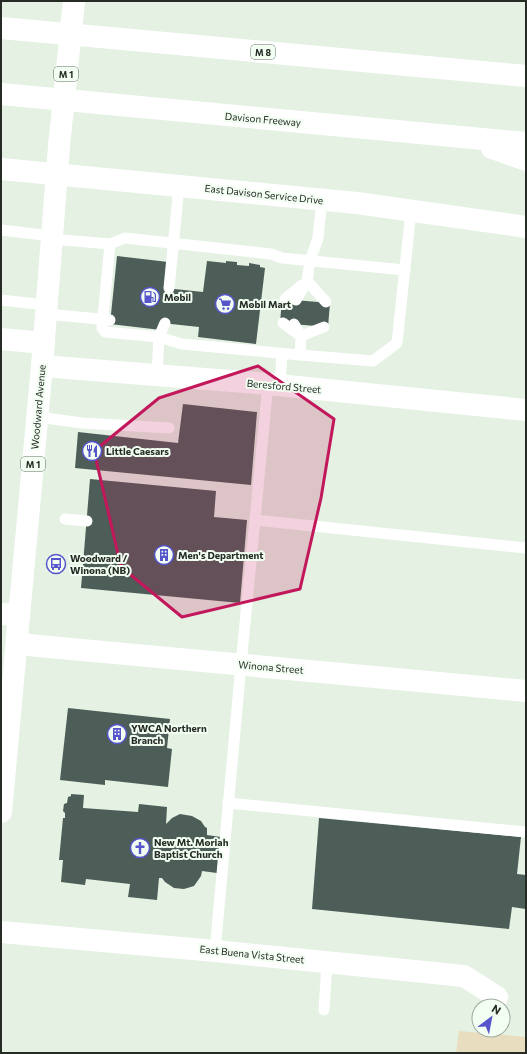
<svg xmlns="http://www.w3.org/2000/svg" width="527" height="1054" viewBox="0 0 527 1054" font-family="Commissioner,sans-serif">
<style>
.green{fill:#e8ddbf}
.building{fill:#4d5e58}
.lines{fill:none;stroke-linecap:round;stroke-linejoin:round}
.lane{stroke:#fff;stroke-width:11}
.street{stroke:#fff;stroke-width:22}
.primary{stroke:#fff;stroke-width:22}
.highway{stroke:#fff;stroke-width:22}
.marked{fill:#c2185b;fill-opacity:0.2;stroke:#c2185b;stroke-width:3;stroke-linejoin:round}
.labels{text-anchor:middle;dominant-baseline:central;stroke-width:4;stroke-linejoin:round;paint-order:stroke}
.shield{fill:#f1fef1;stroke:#636a63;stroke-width:1}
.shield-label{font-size:9px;font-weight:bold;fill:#262b26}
.street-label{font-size:10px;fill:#262b26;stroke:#f1fef1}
.poi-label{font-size:10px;font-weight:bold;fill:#262b26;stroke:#f1fef1;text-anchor:start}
</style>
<rect width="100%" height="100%" fill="#e4f1e3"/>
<polygon class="green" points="459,1031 526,1037 526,1053 456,1053"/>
<g class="building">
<polygon points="117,256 168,262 165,288 203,292 207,261 226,263 226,261 237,262 237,265 249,266 249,263 260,265 260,267 265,268 256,344 198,337 199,327 162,323 161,330 110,324"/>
<polygon points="282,299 330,303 328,327 280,323"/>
<polygon points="183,404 257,412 251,485 75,468 78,432 178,443"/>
<polygon points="90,479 216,491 214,517 247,520 240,603 81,588"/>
<polygon points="68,708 170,719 167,748 172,749 168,787 105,780 105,785 60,780"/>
<polygon points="71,794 84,795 83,808 138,812 139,804 167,807 166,824 172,818 180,814 192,816 201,821 205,827 207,828 207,835 221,837 217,873 202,871 201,876 194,886 184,889 174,888 165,882 162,878 159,878 157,900 128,897 130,884 86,879 85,885 61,882 63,860 59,860 63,818 65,818 65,813 63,811 64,804 67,803 68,797 71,796"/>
<polygon points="319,818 521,837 517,874 526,875 526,909 512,907 509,929 312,909"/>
</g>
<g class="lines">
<g class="lane">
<polyline points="1,230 52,236"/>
<polyline points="51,239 110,244 125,238 271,254 282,258 405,270"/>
<polyline points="110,244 102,328 105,332 159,337 182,344 300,355 301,336 294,324"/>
<polyline points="307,281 326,302"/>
<polyline points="169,288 179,186"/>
<polyline points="285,299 302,285"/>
<polyline points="1,300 46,305"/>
<polyline points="296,300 307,281 310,261 318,238 322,200"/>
<polyline points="46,314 110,320"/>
<polyline points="283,323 301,336 324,327"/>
<polyline points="300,355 373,361 397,343 411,211"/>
<polyline points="157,375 159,337 165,323"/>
<polyline points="280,385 282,354"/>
<polyline points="38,417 82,423 169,428"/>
<polyline points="65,519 87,521"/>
<polyline points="255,520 526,548"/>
<polyline points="228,803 526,832"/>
<polyline points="215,951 241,665 268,384"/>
<polyline points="324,1010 327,962"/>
</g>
<g class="street">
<polyline points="1,339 44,343"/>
<polyline points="42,366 268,384 526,410"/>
<polyline points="1,614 19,615"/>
<polyline points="17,644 526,691"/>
<polyline points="1,932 215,951 464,976 497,997"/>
</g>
<g class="primary">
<polyline points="1,169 357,203 526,227"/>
<polyline points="1,812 42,366 59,146 74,1"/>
</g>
<g class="highway">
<polyline points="1,28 526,76"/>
<polyline points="1,94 526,143"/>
<polyline points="492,148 526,160"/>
</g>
</g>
<path class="marked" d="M 258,366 L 334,419 L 321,498 L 300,589 L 182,617 L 121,567 L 94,451 L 159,398 Z"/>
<defs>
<g id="fuel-ring" transform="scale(1)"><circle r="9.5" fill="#f1fef1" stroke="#5755cc" stroke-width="1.5"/><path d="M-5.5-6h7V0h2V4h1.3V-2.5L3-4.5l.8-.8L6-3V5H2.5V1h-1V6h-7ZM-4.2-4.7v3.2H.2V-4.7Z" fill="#5755cc"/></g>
<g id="supermarket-ring" transform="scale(1)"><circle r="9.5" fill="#f1fef1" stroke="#5755cc" stroke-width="1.5"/><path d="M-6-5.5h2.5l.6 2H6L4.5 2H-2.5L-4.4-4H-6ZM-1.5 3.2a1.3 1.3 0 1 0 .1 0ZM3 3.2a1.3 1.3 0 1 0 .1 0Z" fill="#5755cc"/></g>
<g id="restaurant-ring" transform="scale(1)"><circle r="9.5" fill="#f1fef1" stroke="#5755cc" stroke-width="1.5"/><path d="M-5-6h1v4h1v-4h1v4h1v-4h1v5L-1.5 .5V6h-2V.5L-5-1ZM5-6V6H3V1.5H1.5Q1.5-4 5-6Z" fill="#5755cc"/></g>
<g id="building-ring" transform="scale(1)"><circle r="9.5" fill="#f1fef1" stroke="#5755cc" stroke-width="1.5"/><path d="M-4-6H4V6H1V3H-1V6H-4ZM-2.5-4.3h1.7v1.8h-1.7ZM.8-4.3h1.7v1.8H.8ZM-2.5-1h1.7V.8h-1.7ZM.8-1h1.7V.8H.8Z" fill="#5755cc"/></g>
<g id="bus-ring" transform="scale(1)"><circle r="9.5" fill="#f1fef1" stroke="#5755cc" stroke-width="1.5"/><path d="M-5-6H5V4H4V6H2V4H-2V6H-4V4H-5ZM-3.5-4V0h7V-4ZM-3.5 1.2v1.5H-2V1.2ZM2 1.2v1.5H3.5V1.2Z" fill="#5755cc"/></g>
<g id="church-ring" transform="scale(1)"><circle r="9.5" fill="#f1fef1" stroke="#5755cc" stroke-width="1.5"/><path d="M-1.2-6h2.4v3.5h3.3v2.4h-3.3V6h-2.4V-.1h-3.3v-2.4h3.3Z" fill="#5755cc"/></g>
</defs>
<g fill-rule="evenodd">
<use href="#fuel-ring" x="150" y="297"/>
<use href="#supermarket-ring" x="225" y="304"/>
<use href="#restaurant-ring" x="92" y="451"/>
<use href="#building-ring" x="164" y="555"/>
<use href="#bus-ring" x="56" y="564"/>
<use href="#building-ring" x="117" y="734"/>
<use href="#church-ring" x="140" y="848"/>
</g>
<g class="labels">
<g class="shield">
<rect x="251" y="45" width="24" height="14" rx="3"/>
<rect x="54" y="67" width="24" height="14" rx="3"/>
<rect x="21" y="457" width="24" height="14" rx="3"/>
</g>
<g class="shield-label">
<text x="263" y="52">M 8</text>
<text x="66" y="74">M 1</text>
<text x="33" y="464">M 1</text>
</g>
<g class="street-label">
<text transform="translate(263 119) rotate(5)">Davison Freeway</text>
<text transform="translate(264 194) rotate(6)">East Davison Service Drive</text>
<text transform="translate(284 386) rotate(5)">Beresford Street</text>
<text transform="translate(38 407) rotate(-85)">Woodward Avenue</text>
<text transform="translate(271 667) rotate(5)">Winona Street</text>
<text transform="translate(252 954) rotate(6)">East Buena Vista Street</text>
</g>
<g class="poi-label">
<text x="164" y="297">Mobil</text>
<text x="239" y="304">Mobil Mart</text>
<text x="106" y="451">Little Caesars</text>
<text x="178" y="555">Men's Department</text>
<text x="70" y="558">Woodward /<tspan x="70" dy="12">Winona (NB)</tspan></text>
<text x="131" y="728">YWCA Northern<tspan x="131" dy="12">Branch</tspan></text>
<text x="154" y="842">New Mt. Moriah<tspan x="154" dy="12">Baptist Church</tspan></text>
</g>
</g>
<rect width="527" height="1054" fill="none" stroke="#262b26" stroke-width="4"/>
<g transform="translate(491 1018) rotate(32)"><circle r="19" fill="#f1fef1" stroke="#a0aaa0"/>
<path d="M0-3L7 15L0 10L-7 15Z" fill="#5755cc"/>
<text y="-6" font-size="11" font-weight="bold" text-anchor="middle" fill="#262b26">N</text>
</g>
</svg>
